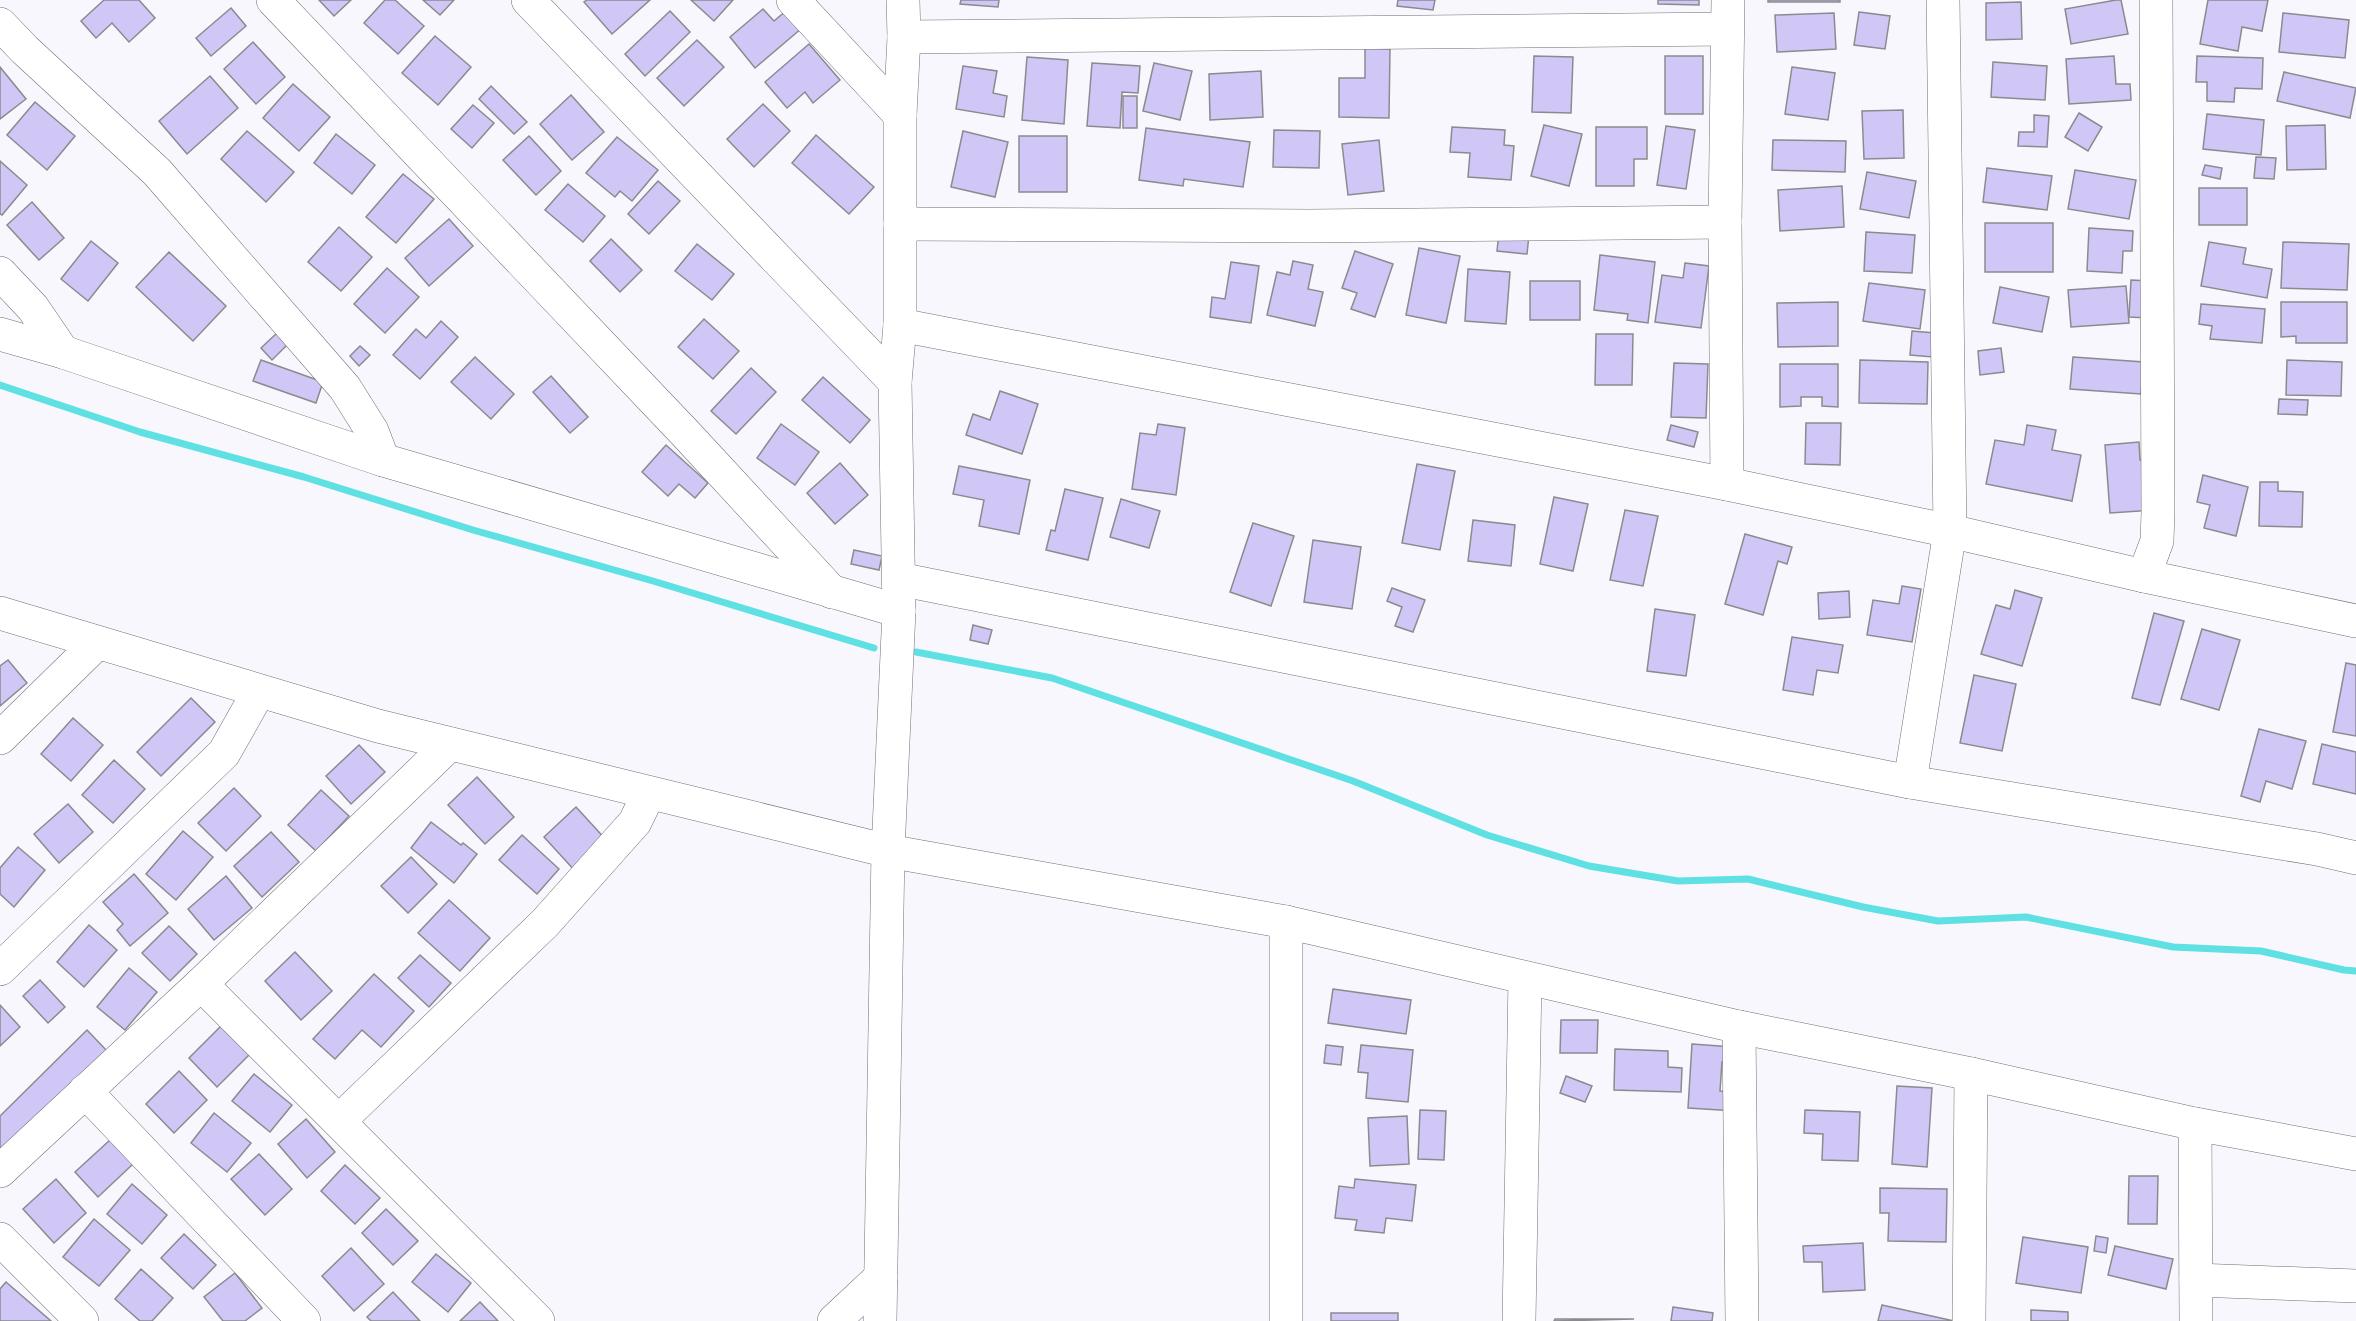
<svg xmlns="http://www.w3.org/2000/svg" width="2356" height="1321" viewBox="0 0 2356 1321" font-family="Spectral,serif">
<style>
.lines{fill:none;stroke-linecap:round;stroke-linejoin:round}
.stream{stroke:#5fe0e2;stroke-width:7}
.building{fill:#d1c7f7;stroke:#8b8a8f;stroke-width:1.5}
.minor-casing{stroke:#707075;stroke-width:34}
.minor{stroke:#fff;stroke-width:33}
</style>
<rect width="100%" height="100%" fill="#f7f7fd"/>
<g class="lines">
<g class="stream">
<polyline points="0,385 140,432 304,477 473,530 653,581 874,648"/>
<polyline points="916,652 1052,678 1353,781 1487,835 1589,866 1678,881 1748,879 1863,907 1938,921 2026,917 2173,947 2261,951 2344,970 2356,971"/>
</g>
</g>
<g class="building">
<polygon points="104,0 139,0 155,18 129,42 112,23 96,38 81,21"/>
<polygon points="319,0 351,0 334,16"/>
<polygon points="385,0 395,0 424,26 398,54 364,23"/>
<polygon points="423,0 454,0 440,15"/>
<polygon points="587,0 650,0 612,34 584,2"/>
<polygon points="691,0 733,0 714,21"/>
<polygon points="961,0 999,0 998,7 960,4"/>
<polygon points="1398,0 1435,0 1433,10 1397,6"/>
<polygon points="1658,0 1699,0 1699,5 1658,4"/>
<rect x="1768" y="0" width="72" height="2"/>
<polygon points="2116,0 2121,0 2128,34 2071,44 2065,9"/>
<polygon points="2208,0 2268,0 2262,31 2242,27 2238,51 2200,44"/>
<polygon points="2021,2 2022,39 1986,40 1986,3"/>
<polygon points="231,8 246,26 211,56 196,38"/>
<polygon points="763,9 774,21 787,10 802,28 755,68 730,37"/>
<polygon points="670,11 690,32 645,76 625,54"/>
<polygon points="1859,12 1890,16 1885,49 1854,45"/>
<polygon points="1834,13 1836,49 1777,52 1775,15"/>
<polygon points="2283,13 2349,20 2345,58 2279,52"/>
<polygon points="435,36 471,67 438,105 402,73"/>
<polygon points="697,40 724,67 684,106 657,78"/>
<polygon points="253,42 285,77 256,104 224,69"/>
<polygon points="809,44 840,80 813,103 805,92 787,108 765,82"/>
<polygon points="1365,48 1390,49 1389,118 1339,117 1339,78 1365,78"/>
<polygon points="1534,56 1573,57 1571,113 1532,112"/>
<rect x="1665" y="56" width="38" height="58"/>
<polygon points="2114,56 2116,84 2130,84 2131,100 2069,104 2066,59"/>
<polygon points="2197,56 2263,58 2262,89 2235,88 2234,102 2207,101 2207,82 2196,82"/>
<polygon points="1027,57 1068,60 1064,124 1022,120"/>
<polygon points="1993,62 2047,66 2045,100 1991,97"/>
<polygon points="1092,63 1140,66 1138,93 1122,92 1120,128 1087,126"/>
<polygon points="1154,63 1192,71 1180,120 1143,111"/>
<polygon points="963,66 997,71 993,93 1007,96 1004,117 956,109"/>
<polygon points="0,67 26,99 0,119"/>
<polygon points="1792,67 1835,73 1828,120 1785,114"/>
<polygon points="1261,71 1263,117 1210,120 1209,74"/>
<polygon points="2284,72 2356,88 2350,118 2277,101"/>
<polygon points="210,76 238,108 187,154 159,121"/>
<polygon points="293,84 330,117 299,151 263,118"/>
<polygon points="491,86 527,122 514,134 479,99"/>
<polygon points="571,95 604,132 572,160 540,124"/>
<rect x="1123" y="96" width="14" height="32"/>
<polygon points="35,102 75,136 47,170 7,135"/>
<polygon points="763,104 790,131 754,167 727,139"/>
<polygon points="473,105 494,123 472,148 451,129"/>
<polygon points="1903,110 1904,158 1864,159 1862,111"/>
<polygon points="2079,113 2102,127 2088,151 2065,137"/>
<polygon points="2207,114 2264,120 2261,155 2203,149"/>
<polygon points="2034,115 2049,116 2047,147 2018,146 2019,132 2034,132"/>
<polygon points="1544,125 1582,134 1569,186 1531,176"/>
<polygon points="2325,125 2326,169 2287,170 2286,126"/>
<polygon points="1666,126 1695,130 1686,189 1657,185"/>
<polygon points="1452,127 1505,130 1504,145 1514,146 1511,180 1468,177 1470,153 1450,152"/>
<polygon points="1596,127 1647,127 1647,159 1634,159 1634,186 1596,186"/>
<polygon points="1146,128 1250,142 1243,187 1184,179 1183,186 1139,180"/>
<polygon points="1274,130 1320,131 1319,168 1273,167"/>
<polygon points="247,131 294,172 266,202 221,159"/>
<polygon points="963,131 1008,142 995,197 951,187"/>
<polygon points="336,134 375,165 352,194 314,163"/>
<polygon points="816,135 874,187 849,214 792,163"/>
<polygon points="529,136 561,171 536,195 503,160"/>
<rect x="1019" y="136" width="48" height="56"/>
<polygon points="617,137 658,170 632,201 620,191 615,197 586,173"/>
<polygon points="1379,140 1384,191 1348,195 1342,144"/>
<polygon points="1773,140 1846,141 1845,172 1772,170"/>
<polygon points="2256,157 2276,158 2274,179 2254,178"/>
<polygon points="0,161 27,185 2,215 0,214"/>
<polygon points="2205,165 2222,168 2220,179 2202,175"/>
<polygon points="1987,168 2052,176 2047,210 1983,202"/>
<polygon points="2075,170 2136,180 2129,219 2068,209"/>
<polygon points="1867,172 1916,181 1909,218 1860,209"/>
<polygon points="403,174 434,199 396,243 366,217"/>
<polygon points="658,181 680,201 649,234 628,214"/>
<polygon points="568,184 605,216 583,242 545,210"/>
<polygon points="1842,186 1844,227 1780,231 1778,190"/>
<rect x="2199" y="188" width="48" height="37"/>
<polygon points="32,202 64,238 39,260 7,225"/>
<polygon points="449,219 473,246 429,286 405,258"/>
<rect x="1985" y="223" width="68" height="49"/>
<polygon points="339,227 372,257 341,291 308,262"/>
<polygon points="2089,228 2133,231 2132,251 2123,251 2122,273 2087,271"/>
<polygon points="1499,232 1529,235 1527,254 1497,251"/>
<polygon points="1866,232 1915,235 1912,273 1864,271"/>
<polygon points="611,239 642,270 620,292 590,261"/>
<polygon points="91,241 118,263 88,301 61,279"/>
<polygon points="2209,242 2246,248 2243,264 2272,269 2267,298 2201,286"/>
<polygon points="2283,242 2349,244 2347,290 2281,288"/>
<polygon points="697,244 734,274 712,300 675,271"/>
<polygon points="1419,248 1460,256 1446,323 1406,315"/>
<polygon points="1355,251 1393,264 1375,317 1351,309 1357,293 1342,288"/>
<polygon points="169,252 226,306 193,341 136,287"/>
<polygon points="1600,255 1655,262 1648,323 1627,320 1628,314 1594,310"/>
<polygon points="1293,261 1313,265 1308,289 1323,292 1315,326 1267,315 1277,272 1290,275"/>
<polygon points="1231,262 1259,266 1251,323 1210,317 1212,297 1225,299"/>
<polygon points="1685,263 1709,266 1701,328 1655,322 1662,275 1683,278"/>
<polygon points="387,268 419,297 385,333 354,304"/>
<polygon points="1468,269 1510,272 1506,324 1465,321"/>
<polygon points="2131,280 2150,281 2149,318 2129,317"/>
<rect x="1530" y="281" width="50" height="39"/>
<polygon points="1869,283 1925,290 1920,329 1863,321"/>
<polygon points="2126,286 2129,323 2071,327 2068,290"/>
<polygon points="2000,287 2049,297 2042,332 1993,323"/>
<polygon points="1838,302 1838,346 1778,347 1777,303"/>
<polygon points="2281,302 2347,302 2347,343 2296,343 2296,336 2281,337"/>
<polygon points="2201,304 2265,309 2262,343 2210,339 2212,326 2199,324"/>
<polygon points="704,319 739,351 713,379 678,347"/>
<polygon points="441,321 458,337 420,379 393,355 416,329 426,338"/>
<polygon points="1912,331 1935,333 1933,357 1910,355"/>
<polygon points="278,332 289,343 272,360 261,348"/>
<polygon points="1596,334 1633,334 1632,385 1595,385"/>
<polygon points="360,346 370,355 359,366 350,356"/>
<polygon points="2001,348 2004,372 1980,375 1978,351"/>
<polygon points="475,357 514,394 491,419 451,382"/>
<polygon points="2073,357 2144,362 2141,394 2070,389"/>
<polygon points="261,360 323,382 316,403 253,381"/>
<polygon points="1860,360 1928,362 1927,404 1859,403"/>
<polygon points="2287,360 2342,362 2341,396 2286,395"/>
<polygon points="1674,363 1708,364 1706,418 1671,417"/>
<polygon points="1780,364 1838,364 1838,407 1822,406 1822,397 1801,397 1801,406 1780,407"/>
<polygon points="751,368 776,392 736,434 711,411"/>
<polygon points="551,376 588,417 570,433 533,392"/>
<polygon points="823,377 870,420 850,443 802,400"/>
<polygon points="1000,391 1038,404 1022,454 966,435 973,414 990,420"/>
<polygon points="2279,399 2308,400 2307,415 2278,414"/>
<polygon points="1806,423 1841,423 1840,465 1805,464"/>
<polygon points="781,424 819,452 795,485 757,458"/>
<polygon points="1158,424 1185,428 1176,495 1132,489 1140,433 1156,435"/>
<polygon points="1671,425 1698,432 1694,447 1667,440"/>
<polygon points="2027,425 2056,430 2052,450 2081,455 2072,501 1986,484 1995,440 2024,445"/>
<polygon points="2139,442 2140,460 2151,459 2154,510 2110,513 2105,445"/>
<polygon points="666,445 708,483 695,498 679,484 668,496 642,472"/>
<polygon points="840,463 868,495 835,524 807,493"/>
<polygon points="1417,464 1455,471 1440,550 1402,543"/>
<polygon points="959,466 1030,480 1019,534 979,526 984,500 953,494"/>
<polygon points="2203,475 2248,487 2236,536 2204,528 2210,505 2197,502"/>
<polygon points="2260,482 2278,482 2278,491 2303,492 2302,527 2259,526"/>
<polygon points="1065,489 1103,498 1088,560 1046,550 1051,530 1055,531"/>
<polygon points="1554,497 1588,504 1573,571 1540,564"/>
<polygon points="1121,499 1160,511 1149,548 1110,537"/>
<polygon points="1625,510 1658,516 1643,586 1610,580"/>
<polygon points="1473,520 1515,525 1511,566 1468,561"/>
<polygon points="1253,523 1294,536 1271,606 1230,592"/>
<polygon points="1745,534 1792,547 1787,564 1778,561 1763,615 1725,604"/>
<polygon points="1313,540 1361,547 1352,609 1304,602"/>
<polygon points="854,550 882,556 879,570 851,564"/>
<polygon points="1902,586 1921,589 1912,642 1867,635 1873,600 1899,604"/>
<polygon points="1392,588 1425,600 1413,632 1395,626 1402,607 1387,601"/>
<polygon points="2015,590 2042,598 2022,666 1981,654 1996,605 2010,609"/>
<polygon points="1849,591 1850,617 1819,619 1818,593"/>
<polygon points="1655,609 1695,615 1686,676 1647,671"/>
<polygon points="2154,613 2184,621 2160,705 2132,698"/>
<polygon points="973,625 992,630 988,644 970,640"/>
<polygon points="2202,629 2240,640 2219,710 2181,699"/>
<polygon points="1792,637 1843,645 1838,673 1817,670 1813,695 1783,690"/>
<polygon points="8,660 27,683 0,706 0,666"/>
<polygon points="2346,663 2356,665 2356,736 2333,732"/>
<polygon points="1974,675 2016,684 2002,751 1960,743"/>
<polygon points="191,698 215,722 161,776 137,752"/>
<polygon points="73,718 103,745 71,781 41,754"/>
<polygon points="2259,729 2306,741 2292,789 2266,781 2260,802 2241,796"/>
<polygon points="2322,744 2356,752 2356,794 2313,784"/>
<polygon points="359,745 385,772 351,804 326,776"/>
<polygon points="114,760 145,789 113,823 82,795"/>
<polygon points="477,777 514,817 485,844 448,805"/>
<polygon points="234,788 261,816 226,851 198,823"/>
<polygon points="321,790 349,816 316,851 288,825"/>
<polygon points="68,804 93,832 59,863 34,834"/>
<polygon points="576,807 608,842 576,872 544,837"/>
<polygon points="431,822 461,845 463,843 477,854 454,883 411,848"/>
<polygon points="183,831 213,857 176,900 146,874"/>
<polygon points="271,832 299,862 262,897 234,866"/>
<polygon points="522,835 559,869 537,894 499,860"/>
<polygon points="18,847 45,870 14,907 0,894 0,868"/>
<polygon points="411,857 437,884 408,913 381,886"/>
<polygon points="134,874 168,913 130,946 117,930 123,924 103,902"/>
<polygon points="226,876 252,908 214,940 188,909"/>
<polygon points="449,900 490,938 460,971 418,933"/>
<polygon points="89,925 117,950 84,987 57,962"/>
<polygon points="169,926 197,954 170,981 142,953"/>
<polygon points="295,952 332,991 301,1020 265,981"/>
<polygon points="420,955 451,983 429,1007 398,978"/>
<polygon points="129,968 157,992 125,1030 97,1007"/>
<polygon points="374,974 414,1011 381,1047 362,1030 335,1059 313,1039"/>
<polygon points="40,980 65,1007 48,1023 23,996"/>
<polygon points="1333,989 1411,1000 1406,1034 1328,1023"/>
<polygon points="0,1005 20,1027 0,1046"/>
<polygon points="1561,1020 1598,1020 1597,1053 1560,1053"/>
<polygon points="224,1023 252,1052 217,1087 189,1058"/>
<polygon points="87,1030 108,1052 0,1159 0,1116"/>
<polygon points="1692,1044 1733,1047 1733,1062 1722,1062 1720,1091 1737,1092 1736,1111 1688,1108"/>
<polygon points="1326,1045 1343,1047 1341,1065 1324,1063"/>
<polygon points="1361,1045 1413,1050 1408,1102 1366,1098 1368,1073 1358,1072"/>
<polygon points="1615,1049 1668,1051 1668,1067 1682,1068 1681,1092 1614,1090"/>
<polygon points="179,1071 207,1100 174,1133 146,1104"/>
<polygon points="254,1074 292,1105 270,1132 232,1101"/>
<polygon points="1566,1076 1592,1086 1585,1102 1560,1093"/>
<polygon points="1897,1086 1932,1088 1927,1167 1892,1164"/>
<polygon points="1420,1110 1446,1111 1444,1160 1418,1159"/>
<polygon points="1805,1110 1860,1112 1858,1161 1822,1160 1823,1134 1804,1133"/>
<polygon points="214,1113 251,1143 227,1172 191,1143"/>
<polygon points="1407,1116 1409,1164 1370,1166 1368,1118"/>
<polygon points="306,1119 335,1152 307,1178 278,1144"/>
<polygon points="110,1140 133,1164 98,1197 75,1172"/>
<polygon points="259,1154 292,1189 265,1215 231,1179"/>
<polygon points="345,1165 380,1198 355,1224 321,1191"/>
<polygon points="2129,1176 2158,1176 2157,1224 2128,1224"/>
<polygon points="56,1179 86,1213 54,1243 23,1209"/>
<polygon points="1355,1179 1416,1185 1412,1221 1386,1218 1384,1233 1355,1230 1357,1220 1335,1218 1339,1186 1354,1188"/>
<polygon points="132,1184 167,1215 142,1244 107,1214"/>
<polygon points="1880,1188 1947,1189 1946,1242 1888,1241 1889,1213 1880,1213"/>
<polygon points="386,1209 418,1241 393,1265 362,1233"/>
<polygon points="94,1219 130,1250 99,1286 63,1257"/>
<polygon points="184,1234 216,1265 193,1289 161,1258"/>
<polygon points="2096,1236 2108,1238 2106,1253 2094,1251"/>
<polygon points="2023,1237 2088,1247 2081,1293 2016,1283"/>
<polygon points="1863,1243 1865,1290 1823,1292 1822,1262 1804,1262 1803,1246"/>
<polygon points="2115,1246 2173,1259 2166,1289 2108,1275"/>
<polygon points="351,1248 384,1284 354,1311 322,1276"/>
<polygon points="436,1254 471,1283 448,1312 412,1282"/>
<polygon points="141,1269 173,1298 152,1321 140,1321 115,1299"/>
<polygon points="235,1273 262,1308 245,1321 223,1321 204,1297"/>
<polygon points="6,1282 51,1321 0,1321 0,1289"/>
<polygon points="393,1292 420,1321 371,1321 367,1317"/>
<polygon points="480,1302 498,1321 460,1321"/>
<polygon points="1882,1305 1954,1321 1878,1321"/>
<polygon points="1673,1307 1713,1313 1712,1321 1671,1321"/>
<polygon points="2031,1310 2068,1312 2068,1321 2031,1321"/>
<rect x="1331" y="1313" width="67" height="8"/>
<polygon points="1555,1319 1634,1319 1554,1321"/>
</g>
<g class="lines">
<g class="minor-casing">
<g id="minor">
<polyline points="273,0 686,434 832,592"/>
<polyline points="528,0 895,382"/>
<polyline points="793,0 900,115"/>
<polyline points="0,24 25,50 157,172 345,388 372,431 383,460"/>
<polyline points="904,37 1727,29"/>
<polyline points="900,224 1308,226 1725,222"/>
<polyline points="0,273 33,308 63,352"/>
<polyline points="900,325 1727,484 1950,531 2144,576 2356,621"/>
<polyline points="0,334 63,352 383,460 899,611"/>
<polyline points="1727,484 1725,222 1728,0"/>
<polyline points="2144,576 2157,541 2158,512 2156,0"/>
<polyline points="899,579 1910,782 2317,849 2356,858"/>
<polyline points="0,613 378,726 888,851 1286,922 1739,1027 1971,1074 2195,1124 2356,1154"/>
<polyline points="0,738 97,643"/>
<polyline points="1910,782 1950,531 1943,0"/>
<polyline points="0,969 224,753 259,691"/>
<polyline points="201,984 538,1321"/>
<polyline points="1739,1027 1742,1321"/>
<polyline points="85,1091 304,1321"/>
<polyline points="339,1121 545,923 635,822 649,793"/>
<polyline points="2195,1124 2196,1321"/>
<polyline points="0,1171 201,984 450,744"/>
<polyline points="0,1239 82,1321"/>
<polyline points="2196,1280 2356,1286"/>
<polyline points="834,1321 881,1277"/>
<polyline points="880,1321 888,851 899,611 895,382 900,325 900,115 904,37 903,0"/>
<polyline points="1286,1321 1286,922"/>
<polyline points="1519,1321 1525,978"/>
<polyline points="1969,1321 1971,1074"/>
</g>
</g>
<use href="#minor" class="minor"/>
</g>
</svg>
